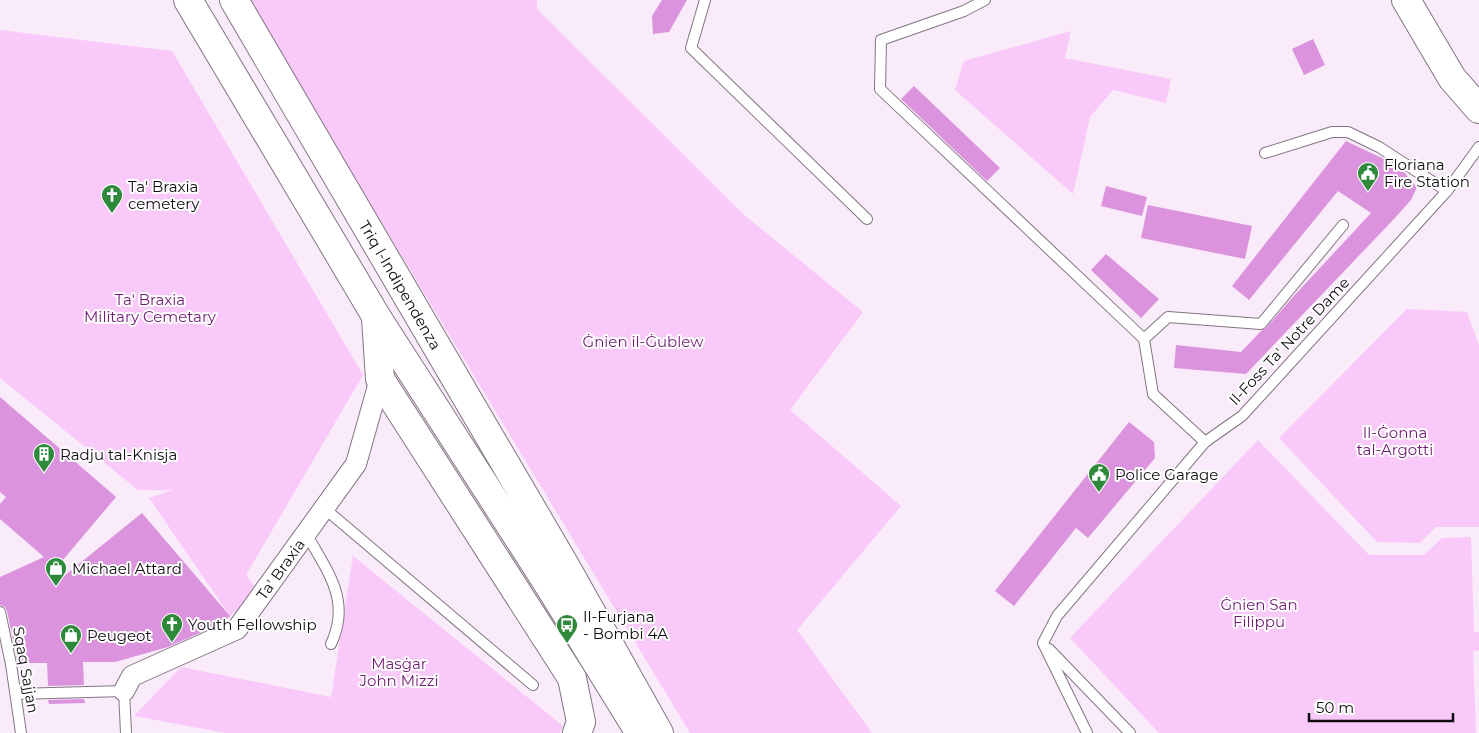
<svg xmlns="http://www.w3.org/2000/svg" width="1479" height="733" viewBox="0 0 1479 733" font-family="Montserrat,sans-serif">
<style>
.green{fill:#f9c9fa}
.building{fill:#db93dd}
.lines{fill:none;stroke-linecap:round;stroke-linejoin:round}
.lane-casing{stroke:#827582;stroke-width:12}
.street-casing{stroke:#827582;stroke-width:22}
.secondary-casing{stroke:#827582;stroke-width:30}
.highway-casing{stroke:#827582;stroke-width:30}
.lane{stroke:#fff;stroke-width:10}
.street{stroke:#fff;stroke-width:20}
.secondary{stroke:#fff;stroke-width:28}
.highway{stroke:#fff;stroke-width:28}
.labels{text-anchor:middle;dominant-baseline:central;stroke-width:4;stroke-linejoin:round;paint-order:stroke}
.poi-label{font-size:15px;fill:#100b10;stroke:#fefefe;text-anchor:start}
.street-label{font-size:15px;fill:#100b10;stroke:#fefefe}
.park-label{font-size:15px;fill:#701a75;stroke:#fefefe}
</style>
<rect width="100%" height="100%" fill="#faebfa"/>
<g class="green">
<polygon points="247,0 537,0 537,9 743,214 863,312 790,410 901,506 797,630 872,733 690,733"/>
<polygon points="0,30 172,51 363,375 246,575 259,592 230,616 149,498 173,490 138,490 0,378"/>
<polygon points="1071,31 1065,58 1171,79 1166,103 1113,90 1090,117 1073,194 955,90 964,61"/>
<polygon points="1407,309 1467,312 1479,346 1479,527 1436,527 1420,543 1377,542 1279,438"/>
<polygon points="1258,440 1369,555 1424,555 1442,538 1471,537 1474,632 1479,632 1479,650 1473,651 1476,733 1159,733 1070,638"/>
<polygon points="353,556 563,726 560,733 226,733 134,716 181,667 331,697"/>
</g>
<g class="building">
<polygon points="662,0 687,0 669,32 653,34 652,16"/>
<polygon points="1313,39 1325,65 1304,75 1292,49"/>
<polygon points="914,86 1000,168 987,181 901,99"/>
<polygon points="1346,141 1386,160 1403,171 1417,187 1411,200 1393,220 1246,374 1174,368 1176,345 1241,352 1261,331 1266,328 1292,298 1371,213 1338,191 1249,300 1232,286"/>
<polygon points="1106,186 1147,197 1142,216 1101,206"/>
<polygon points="1148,205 1252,226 1245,259 1141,238"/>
<polygon points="1106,254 1159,299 1141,318 1091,270"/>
<polygon points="0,397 116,497 52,573 59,580 142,513 230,616 222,623 168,647 115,662 83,662 84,685 48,686 47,663 18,663 7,611 5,607 0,605 0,577 44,557 0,519 0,504 6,497 0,492"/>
<polygon points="1129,422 1154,442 1155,458 1088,538 1076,528 1014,606 995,591"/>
<polygon points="84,699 85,703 49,704 48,700"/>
</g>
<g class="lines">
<g class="lane-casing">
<g id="lane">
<polyline points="705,0 691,48 867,219"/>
<polyline points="985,0 964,11 881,40 880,89 1144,339"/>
<polyline points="1265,153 1332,132 1348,132 1379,147 1447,191"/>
<polyline points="1205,442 1153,394 1144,339 1168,317 1261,324 1343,225"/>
<polyline points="324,508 533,685"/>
<path d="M 306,533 C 326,570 352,599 331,644"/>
<polyline points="0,612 11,664 21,733"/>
<polyline points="1049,649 1130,733"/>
<polyline points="16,694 124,691 126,733"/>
<polyline points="1087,733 1043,643 1057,616 1205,442 1242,416 1447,191 1479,147"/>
</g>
</g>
<g class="street-casing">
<g id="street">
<path id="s1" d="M 124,691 L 132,676 L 237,629 L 356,464 L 380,379"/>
</g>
</g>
<g class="secondary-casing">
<polyline id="secondary" points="1406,0 1452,78 1479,109"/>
</g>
<g class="highway-casing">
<g id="highway">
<polyline points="188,0 376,316 548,584 640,733"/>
<path id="s2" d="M 234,0 L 567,569 L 659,733"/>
<polyline points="376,318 380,379 572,678 581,722 577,733"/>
</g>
</g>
<use href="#lane" class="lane"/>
<use href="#street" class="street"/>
<use href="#secondary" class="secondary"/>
<use href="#highway" class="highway"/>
</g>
<defs>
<g id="civic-pin" transform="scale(1.125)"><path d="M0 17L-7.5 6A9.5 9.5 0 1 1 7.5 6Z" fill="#2e893a" stroke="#fefefe"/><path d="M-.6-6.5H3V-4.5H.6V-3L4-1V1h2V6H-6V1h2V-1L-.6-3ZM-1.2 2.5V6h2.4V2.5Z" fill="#fff"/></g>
<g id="church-pin" transform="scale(1.125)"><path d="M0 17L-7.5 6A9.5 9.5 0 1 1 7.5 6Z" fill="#2e893a" stroke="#fefefe"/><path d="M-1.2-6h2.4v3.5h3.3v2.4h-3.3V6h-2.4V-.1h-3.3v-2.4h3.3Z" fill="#fff"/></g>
<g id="building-pin" transform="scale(1.125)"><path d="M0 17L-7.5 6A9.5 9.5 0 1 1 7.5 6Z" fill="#2e893a" stroke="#fefefe"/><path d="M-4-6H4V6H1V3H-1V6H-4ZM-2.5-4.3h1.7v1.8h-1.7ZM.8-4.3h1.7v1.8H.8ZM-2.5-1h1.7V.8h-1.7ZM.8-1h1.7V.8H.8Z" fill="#fff"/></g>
<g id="shop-pin" transform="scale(1.125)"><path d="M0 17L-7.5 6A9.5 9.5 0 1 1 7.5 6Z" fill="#2e893a" stroke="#fefefe"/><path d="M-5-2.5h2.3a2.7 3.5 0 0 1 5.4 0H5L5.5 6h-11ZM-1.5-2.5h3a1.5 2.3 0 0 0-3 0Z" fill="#fff"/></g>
<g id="bus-pin" transform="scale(1.125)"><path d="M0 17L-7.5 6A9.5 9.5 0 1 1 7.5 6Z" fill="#2e893a" stroke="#fefefe"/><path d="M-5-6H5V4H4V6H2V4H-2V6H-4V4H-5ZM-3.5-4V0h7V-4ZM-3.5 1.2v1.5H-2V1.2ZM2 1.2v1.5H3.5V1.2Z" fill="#fff"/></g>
</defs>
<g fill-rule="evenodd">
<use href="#civic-pin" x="1368" y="173"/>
<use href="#church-pin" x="112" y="195"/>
<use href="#building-pin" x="44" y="454"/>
<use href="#civic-pin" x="1099" y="474"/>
<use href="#shop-pin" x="56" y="568"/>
<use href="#church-pin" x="172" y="624"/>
<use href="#bus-pin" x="567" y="625"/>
<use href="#shop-pin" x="71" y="635"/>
</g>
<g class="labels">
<g class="poi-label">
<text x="1384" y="164">Floriana<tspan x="1384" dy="17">Fire Station</tspan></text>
<text x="128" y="186">Ta' Braxia<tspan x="128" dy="17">cemetery</tspan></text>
<text x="60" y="454">Radju tal-Knisja</text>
<text x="1115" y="474">Police Garage</text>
<text x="72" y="568">Michael Attard</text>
<text x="583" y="616">Il-Furjana<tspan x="583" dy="17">- Bombi 4A</tspan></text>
<text x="188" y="624">Youth Fellowship</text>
<text x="87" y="635">Peugeot</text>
</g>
<g class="street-label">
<text stroke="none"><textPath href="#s2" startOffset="330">Triq l-Indipendenza</textPath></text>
<text transform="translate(1289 341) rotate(-47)">Il-Foss Ta' Notre Dame</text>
<text stroke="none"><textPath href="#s1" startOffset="206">Ta' Braxia</textPath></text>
<text transform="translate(26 670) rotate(80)">Sqaq Sajjan</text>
</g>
<g class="park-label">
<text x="150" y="299">Ta' Braxia<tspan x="150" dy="17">Military Cemetary</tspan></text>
<text x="643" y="341">Ġnien il-Ġublew</text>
<text x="1395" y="432">Il-Ġonna<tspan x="1395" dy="17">tal-Argotti</tspan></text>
<text x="1259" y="604">Ġnien San<tspan x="1259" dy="17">Filippu</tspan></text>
<text x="399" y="663">Masġar<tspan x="399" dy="17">John Mizzi</tspan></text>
</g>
</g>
<path d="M1309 713v8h144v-8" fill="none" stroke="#100b10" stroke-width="2.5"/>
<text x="1316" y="713" font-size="15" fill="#100b10" stroke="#fefefe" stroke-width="4" paint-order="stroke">50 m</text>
</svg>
